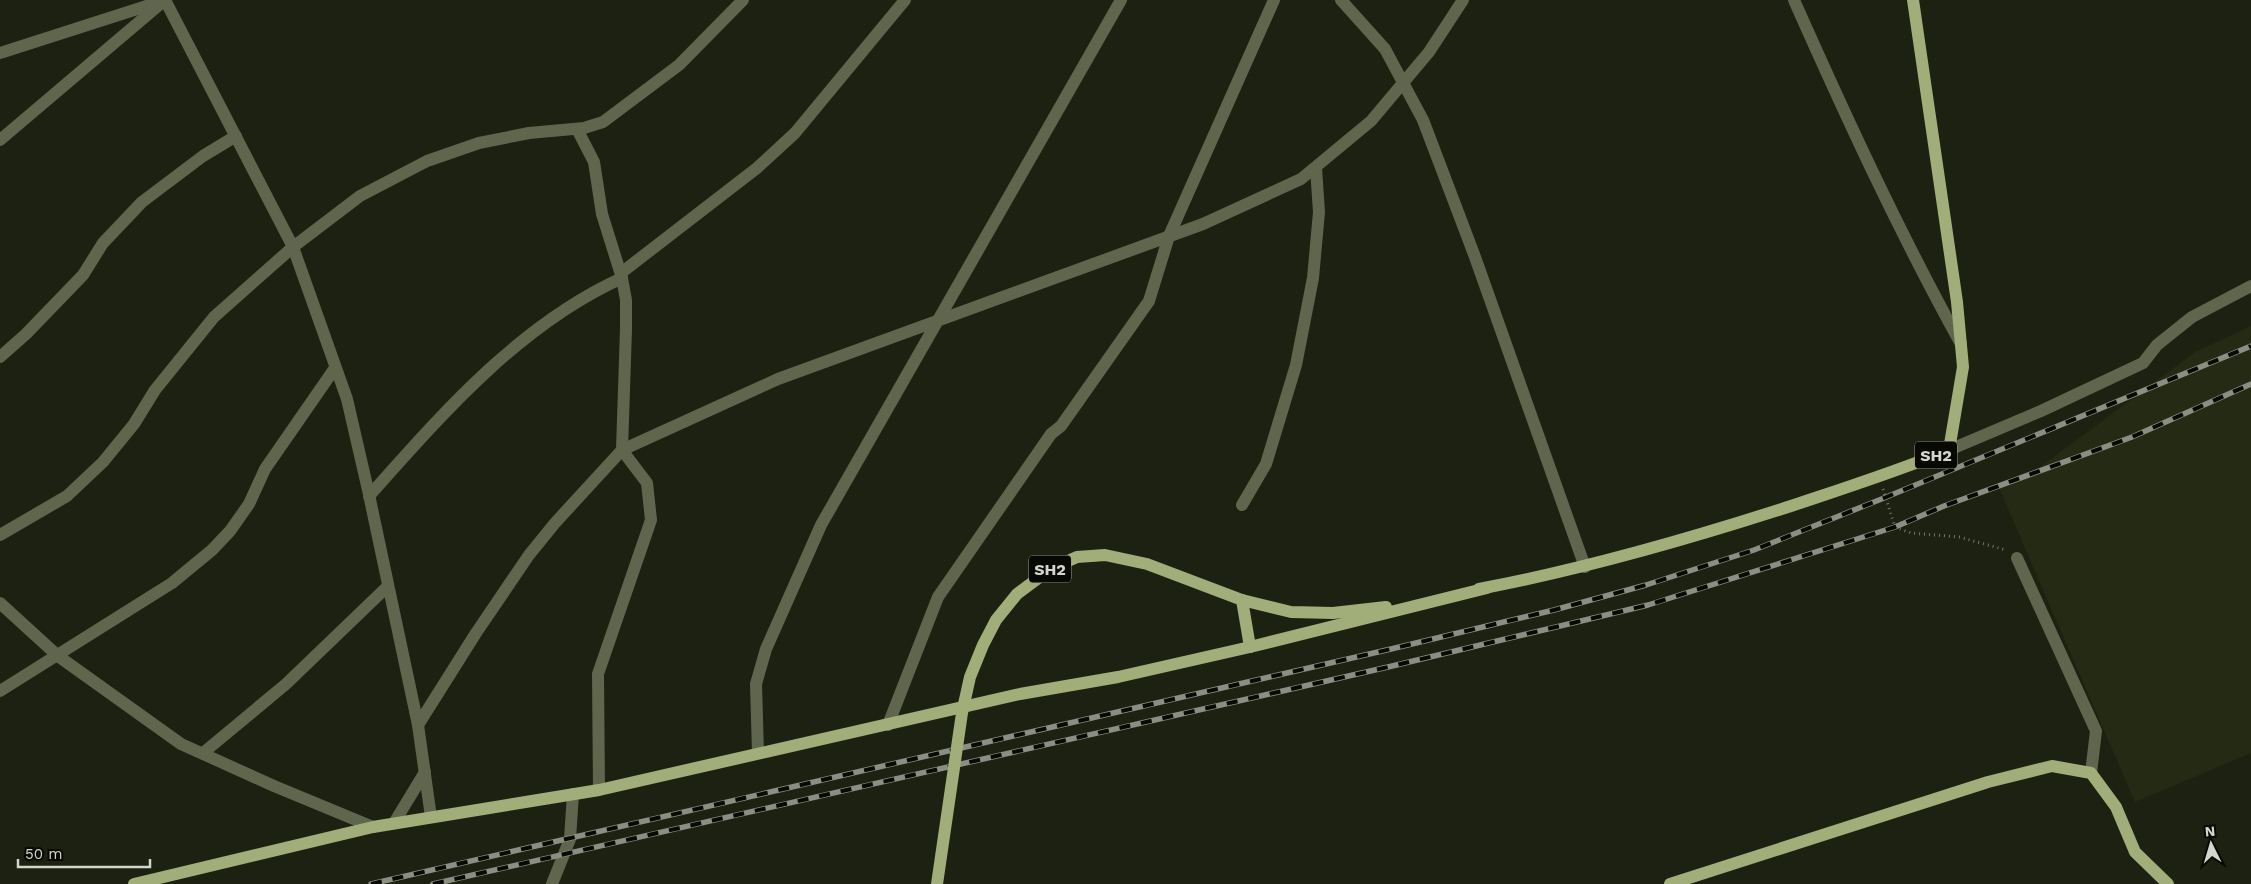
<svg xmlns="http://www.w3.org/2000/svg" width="2251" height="884" viewBox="0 0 2251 884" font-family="'Work Sans',sans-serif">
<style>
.built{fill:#252a14}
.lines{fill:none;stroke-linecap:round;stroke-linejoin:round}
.path{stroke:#75796c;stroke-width:3;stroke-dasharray:1 4;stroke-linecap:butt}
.minor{stroke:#5f664d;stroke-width:12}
.major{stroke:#a1ae7a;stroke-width:12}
.rail-casing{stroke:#8b8e82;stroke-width:5.5}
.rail{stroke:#080904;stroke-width:4;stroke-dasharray:11;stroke-linecap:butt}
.major-bridge{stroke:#a1ae7a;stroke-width:12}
.labels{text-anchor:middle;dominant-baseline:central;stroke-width:4;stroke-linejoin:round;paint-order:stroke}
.shield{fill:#080904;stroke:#969890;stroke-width:1}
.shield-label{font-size:16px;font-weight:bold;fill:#d3d6cc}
</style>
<rect width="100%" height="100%" fill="#1d2111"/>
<polygon class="built" points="2251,326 2251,753 2135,802 1999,488 2035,471 2195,352"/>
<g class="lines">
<polyline class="path" points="1883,489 1895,527 1911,533 1959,537 2006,550"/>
<g class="minor">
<polyline points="165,0 293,247 347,399 368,490 418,725 431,817"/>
<polyline points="1341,0 1385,49 1423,120 1475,257 1585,567"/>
<path d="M 1794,0 C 1846,117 1899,232 1961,344"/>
<polyline points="0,53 159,2"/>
<polyline points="577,129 594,162 602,214 622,278 626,300 626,329 622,450 647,483 651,520 598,674 599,790"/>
<polyline points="0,140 165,0"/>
<polyline points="621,273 757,168 795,133 905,0"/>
<polyline points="0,357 26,334 83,275 103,243 142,202 203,156 236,136"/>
<polyline points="1949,450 2041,411 2143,363 2157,345 2192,317 2251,286"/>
<path d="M 369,496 C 443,413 519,325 622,278"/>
<polyline points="1242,505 1266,464 1296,365 1313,278 1319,212 1316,168"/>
<polyline points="0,535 67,496 103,462 134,424 155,390 214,317 293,247 360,196 427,161 479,143 529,133 584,128 603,122 679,65 743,0"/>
<polyline points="2017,558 2096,731 2091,773"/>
<polyline points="0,603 58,656 181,744 274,786 373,827"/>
<polyline points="0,691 172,583 212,550 230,531 249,504 265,469 335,368"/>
<polyline points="418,725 476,633 529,555 555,523 622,450 778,379 1203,224 1301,179 1371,121 1429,52 1463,0"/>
<polyline points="888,725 938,597 1051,434 1061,426 1149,301 1169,236 1274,0"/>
<polyline points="203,753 286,684 388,586"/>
<polyline points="758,753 756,684 766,649 821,525 1121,0"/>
<polyline points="394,823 425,772"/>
<polyline points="552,884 570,839 573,794"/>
</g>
<g class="major">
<path d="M 1479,589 C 1585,569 1689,539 1791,506 C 1845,488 1898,471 1949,450 L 1963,367 L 1957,302 L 1913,0"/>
<polyline points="1242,600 1250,647"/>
<polyline points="134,884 373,827 599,790 1020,694 1118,677 1250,647 1487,588"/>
<polyline points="1670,884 1988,782 2052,766 2091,773 2116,807 2135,852 2168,884"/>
</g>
<g class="rail-casing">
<g id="rail">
<polyline points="371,884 1391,649 1554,610 1646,585 1754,550 1884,498 2251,346"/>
<polyline points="433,884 1388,667 1648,605 1895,527 1944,506 2132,437 2251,384"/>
</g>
</g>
<use href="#rail" class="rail"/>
<polyline class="major-bridge" points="937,884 962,713 970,677 983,645 996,620 1017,594 1052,568 1077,557 1105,555 1147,564 1242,600 1291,612 1333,613 1386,607"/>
</g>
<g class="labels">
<g class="shield">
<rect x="1915" y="441.5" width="42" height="27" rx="4"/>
<rect x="1029" y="555.5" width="42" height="27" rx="4"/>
</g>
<g class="shield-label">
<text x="1936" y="455">SH2</text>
<text x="1050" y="569">SH2</text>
</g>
</g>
<g transform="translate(2211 844) rotate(355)" stroke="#080904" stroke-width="4" paint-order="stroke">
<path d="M0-4L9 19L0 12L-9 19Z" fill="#d3d6cc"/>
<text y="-8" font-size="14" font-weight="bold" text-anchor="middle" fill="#d3d6cc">N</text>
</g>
<path d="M18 859v8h132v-8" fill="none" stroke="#d3d6cc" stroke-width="2.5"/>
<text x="25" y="859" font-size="15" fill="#d3d6cc" stroke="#080904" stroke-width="4" paint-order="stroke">50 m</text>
</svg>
